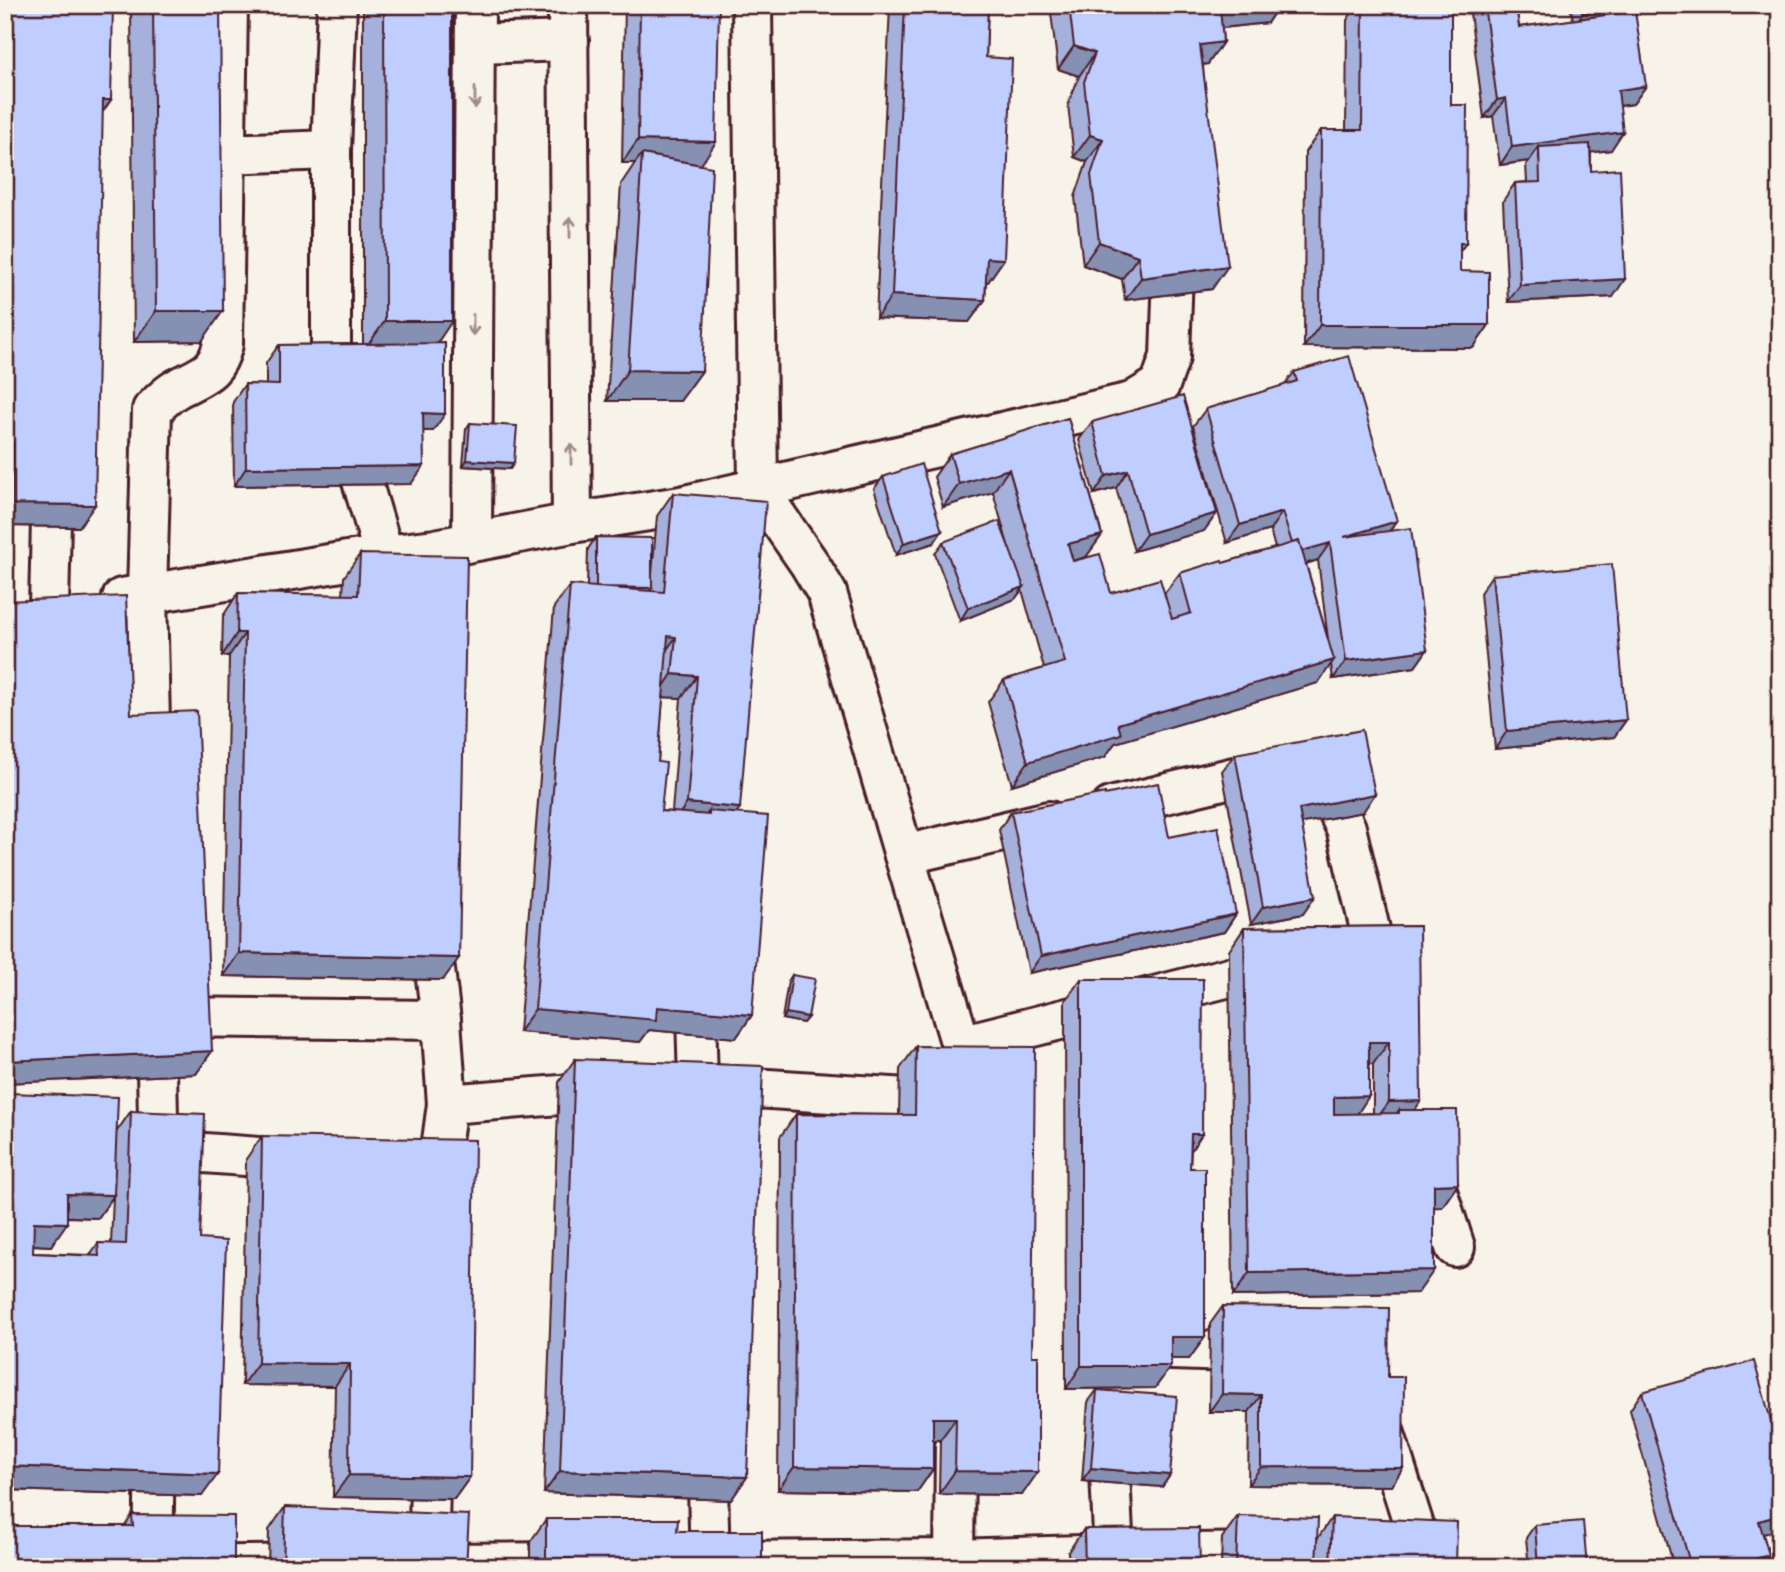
<svg xmlns="http://www.w3.org/2000/svg" width="1785" height="1572" viewBox="0 0 1785 1572" font-family="Sriracha,sans-serif">
<style>
.lines{fill:none;stroke-linecap:round;stroke-linejoin:round}
.minor-casing{stroke:#4a1f2b;stroke-width:44}
.minor{stroke:#f7f3e8;stroke-width:38}
.wall{fill:#a5b1db;stroke:#4a1f2b;stroke-width:2;fill-rule:evenodd}
.shaded-wall{fill:#8690b2;stroke:#4a1f2b;stroke-width:2}
.building{fill:#c0ceff;stroke:#4a1f2b;stroke-width:2}
.oneway{stroke:#a0898a}
</style>
<rect width="100%" height="100%" fill="#f7f3e8"/>
<filter id="ink" filterUnits="userSpaceOnUse"><feTurbulence type="fractalNoise" baseFrequency=".0143" numOctaves="2"/><feDisplacementMap in="SourceGraphic" scale="14" xChannelSelector="R" yChannelSelector="G"/><feConvolveMatrix kernelMatrix="1 2 1 2 8 2 1 2 1" color-interpolation-filters="sRGB"/></filter>
<g filter="url(#ink)">
<g class="lines">
<g class="minor-casing">
<g id="minor">
<polyline points="337,5 331,150 331,346 343,417 384,555 387,580"/>
<polyline points="568,5 572,523"/>
<polyline points="752,5 758,489 809,563 827,593 904,855 1049,821"/>
<polyline points="475,44 569,41"/>
<polyline points="226,154 331,150"/>
<polyline points="472,541 475,5"/>
<polyline points="122,598 384,555 435,549 572,523 681,506 1132,402 1160,385 1170,357 1174,242"/>
<polyline points="49,608 52,476"/>
<path d="M 151,766 L 147,594 L 152,410 C 160,402 167,394 178,388 C 202,375 216,374 223,344 L 228,5"/>
<polyline points="1111,807 1247,774 1303,777 1332,800 1346,828 1381,976"/>
<polyline points="904,855 961,1045"/>
<polyline points="430,928 441,1020 447,1104"/>
<polyline points="695,981 699,1116"/>
<polyline points="160,1017 441,1020"/>
<polyline points="156,1022 159,1165"/>
<polyline points="709,1085 953,1101"/>
<polyline points="958,1100 961,1045 1273,966"/>
<polyline points="150,1149 300,1160"/>
<polyline points="1426,1157 1455,1247"/>
<polyline points="437,1190 438,1171 447,1104 611,1091"/>
<polyline points="1141,1349 1263,1353"/>
<path d="M 1383,1428 L 1415,1529 C 1414,1549 1402,1550 1385,1550"/>
<polyline points="1108,1433 1114,1554 1272,1552"/>
<polyline points="707,1446 710,1567"/>
<polyline points="710,1561 954,1559 1114,1554 1114,1562"/>
<polyline points="416,1563 583,1562"/>
<polyline points="428,1565 431,1446"/>
<polyline points="109,1567 321,1564"/>
<polyline points="153,1567 155,1442"/>
<polyline points="954,1567 955,1440"/>
</g>
</g>
<use href="#minor" class="minor"/>
</g>
<g class="wall">
<polygon points="5,5 102,112 79,527 5,526"/>
<polygon points="131,5 220,5 202,341 134,342"/>
<polygon points="363,5 452,5 433,431 423,431 411,484 234,486 233,402 245,384 266,385 266,363 279,345 363,344"/>
<polygon points="625,5 719,5 701,165 702,371 680,401 607,401 621,184 635,163 622,163"/>
<polygon points="890,5 988,5 986,57 1004,259 988,282 986,282 985,300 969,322 876,318"/>
<polygon points="1050,5 1279,5 1267,23 1222,28 1223,42 1208,64 1203,65 1212,289 1125,300 1122,279 1083,265 1075,197 1087,162 1074,157 1068,105 1079,76 1058,69"/>
<polygon points="1357,5 1451,5 1451,105 1460,252 1460,271 1489,325 1473,348 1304,347 1305,152 1321,130 1346,130 1347,20"/>
<polygon points="1476,5 1516,5 1519,27 1573,20 1570,5 1623,5 1617,14 1646,86 1633,104 1620,106 1611,150 1591,152 1591,171 1613,297 1508,302 1503,201 1515,183 1527,182 1526,165 1529,161 1500,165 1493,116 1484,118 1470,13"/>
<path d="M 1294,372 L 1397,521 L 1390,531 L 1427,650 L 1415,667 L 1333,679 L 1331,664 L 1318,683 L 1115,743 L 1105,757 L 1012,785 L 988,702 L 1004,680 L 1044,668 L 1022,590 L 1015,599 L 960,621 L 935,554 L 943,542 L 1010,552 L 993,492 L 943,507 L 934,477 L 950,454 L 1068,418 L 1102,535 L 1086,557 L 1111,593 L 1164,594 L 1180,573 L 1223,563 L 1275,548 L 1270,530 L 1227,543 L 1193,426 L 1206,409 L 1285,385 ZM 1318,560 L 1328,639 L 1306,564 Z"/>
<polygon points="1092,422 1217,513 1204,531 1134,551 1116,488 1094,494 1079,440"/>
<polygon points="470,423 514,463 510,469 463,466 466,429"/>
<polygon points="883,477 934,543 896,555 874,489"/>
<path d="M 673,493 L 736,813 L 752,1015 L 736,1038 L 649,1030 L 640,1042 L 519,1032 L 554,607 L 570,585 L 587,586 L 588,549 L 596,537 L 652,574 L 657,516 ZM 663,697 L 681,698 L 672,812 L 661,811 L 658,762 Z"/>
<polygon points="360,554 443,980 223,976 229,656 222,656 223,616 238,593 343,595 344,577"/>
<polygon points="1492,575 1626,720 1614,737 1495,749 1480,593"/>
<polygon points="5,601 131,714 212,1051 196,1074 5,1083"/>
<polygon points="1235,754 1363,812 1302,823 1303,914 1251,924 1222,771"/>
<polygon points="1105,795 1169,837 1236,914 1224,932 1029,973 999,830 1011,812"/>
<path d="M 1419,926 L 1415,1110 L 1458,1184 L 1442,1207 L 1434,1207 L 1418,1293 L 1233,1296 L 1229,951 L 1244,928 ZM 1369,1064 L 1373,1064 L 1373,1113 L 1357,1114 Z"/>
<polygon points="792,975 808,1017 803,1023 782,1019 788,981"/>
<polygon points="1081,979 1191,1151 1190,1168 1205,1337 1189,1359 1171,1359 1171,1366 1155,1388 1066,1389 1065,1001"/>
<polygon points="916,1046 1022,1495 939,1494 940,1440 933,1440 933,1469 917,1492 778,1490 780,1137 796,1114 899,1115 900,1069"/>
<polygon points="575,1059 747,1477 731,1500 544,1493 559,1082"/>
<path d="M 8,1093 L 117,1131 L 131,1111 L 200,1239 L 202,1496 L 5,1490 L 5,1098 ZM 113,1197 L 111,1244 L 98,1243 L 90,1255 L 33,1253 L 33,1245 L 51,1246 L 67,1217 L 98,1218 Z"/>
<polygon points="262,1136 470,1477 454,1499 333,1497 335,1386 242,1385 246,1159"/>
<polygon points="1223,1306 1388,1377 1403,1468 1391,1486 1248,1485 1249,1412 1209,1412 1210,1324"/>
<polygon points="1097,1390 1170,1475 1162,1487 1082,1481 1088,1402"/>
<polygon points="1642,1392 1780,1452 1780,1529 1763,1534 1769,1555 1760,1567 1674,1567 1630,1410"/>
<polygon points="285,1507 466,1567 268,1567 269,1530"/>
<polygon points="132,1515 234,1567 125,1526"/>
<polygon points="1238,1516 1318,1538 1332,1517 1456,1567 1221,1567 1222,1538"/>
<polygon points="546,1519 677,1531 762,1567 530,1567 530,1542"/>
<polygon points="1535,1525 1587,1567 1529,1567 1526,1538"/>
<polygon points="1084,1529 1200,1567 1069,1567 1068,1552"/>
</g>
<g class="shaded-wall">
<polygon points="1240,5 1279,5 1267,23 1204,30 1220,8"/>
<polygon points="1623,5 1615,17 1574,26 1583,13"/>
<polygon points="1223,42 1208,64 1184,67 1200,45"/>
<polygon points="1074,46 1095,53 1079,76 1058,69"/>
<polygon points="1646,86 1633,104 1605,108 1618,90"/>
<polygon points="1506,98 1493,116 1484,118 1497,100"/>
<polygon points="103,100 111,100 95,123"/>
<polygon points="1623,132 1611,150 1539,159 1539,147 1529,161 1500,165 1512,147"/>
<polygon points="1090,135 1103,139 1087,162 1074,157"/>
<polygon points="638,140 716,142 701,165 642,154 635,163 622,163"/>
<polygon points="1099,242 1138,256 1122,279 1083,265"/>
<polygon points="1460,243 1466,243 1450,265"/>
<polygon points="987,258 1004,259 988,282 971,281"/>
<polygon points="1228,266 1212,289 1125,300 1141,278"/>
<polygon points="1625,279 1613,297 1508,302 1520,285"/>
<polygon points="892,295 985,300 969,322 876,318"/>
<polygon points="156,311 223,311 202,341 134,342"/>
<polygon points="385,321 452,321 431,352 363,352"/>
<polygon points="1320,325 1489,325 1473,348 1304,347"/>
<polygon points="628,370 702,371 680,401 607,401"/>
<polygon points="423,413 445,414 433,431 411,431"/>
<polygon points="5,442 13,443 5,454"/>
<polygon points="467,460 514,463 510,469 463,466"/>
<polygon points="424,466 411,484 234,486 246,468"/>
<polygon points="1009,469 993,492 943,507 959,484"/>
<polygon points="1128,470 1116,488 1094,494 1106,476"/>
<polygon points="12,504 95,505 79,527 5,526 5,513"/>
<polygon points="1282,512 1270,530 1227,543 1240,525"/>
<polygon points="1217,513 1204,531 1134,551 1146,534"/>
<polygon points="1397,521 1384,538 1344,537"/>
<polygon points="942,531 934,543 896,555 904,543"/>
<polygon points="1102,535 1086,557 1053,567 1068,544"/>
<polygon points="1330,543 1318,560 1285,570 1297,552"/>
<polygon points="596,587 652,588 643,600"/>
<polygon points="1024,587 1015,599 960,621 968,608"/>
<polygon points="237,633 245,633 229,656 222,656"/>
<polygon points="668,636 676,637 660,659"/>
<polygon points="1427,650 1415,667 1333,679 1346,661"/>
<polygon points="1334,660 1318,683 1115,743 1105,757 1012,785 1028,762 1118,724"/>
<polygon points="672,674 697,676 681,698 657,697"/>
<polygon points="1626,720 1614,737 1495,749 1507,731"/>
<polygon points="1375,794 1363,812 1287,826 1299,809"/>
<polygon points="687,803 740,808 724,830 709,815 709,811 698,828 671,826"/>
<polygon points="1315,897 1303,914 1251,924 1263,907"/>
<polygon points="1236,914 1224,932 1029,973 1041,956"/>
<polygon points="239,953 459,958 443,980 223,976"/>
<polygon points="657,1007 752,1015 736,1038 649,1030 640,1042 519,1032 535,1009"/>
<polygon points="786,1013 808,1017 803,1023 782,1019"/>
<polygon points="1369,1042 1389,1042 1373,1064 1353,1065"/>
<polygon points="212,1051 196,1074 5,1083 5,1063 7,1061"/>
<polygon points="1369,1096 1354,1119 1318,1120 1334,1097"/>
<polygon points="1421,1101 1405,1124 1399,1113 1399,1110 1390,1124 1373,1124 1389,1102"/>
<polygon points="1191,1134 1202,1134 1187,1157"/>
<polygon points="1458,1184 1442,1207 1418,1208 1434,1185"/>
<polygon points="67,1194 114,1195 98,1218 51,1216"/>
<polygon points="34,1222 67,1223 51,1246 18,1244"/>
<polygon points="1434,1270 1418,1293 1233,1296 1249,1273"/>
<polygon points="1171,1337 1205,1337 1189,1359 1155,1359"/>
<polygon points="258,1363 350,1364 335,1386 242,1385"/>
<polygon points="1081,1366 1171,1366 1155,1388 1066,1389"/>
<polygon points="1222,1394 1261,1395 1249,1412 1209,1412"/>
<polygon points="933,1418 956,1418 940,1440 918,1440"/>
<polygon points="5,1466 218,1474 202,1496 5,1490"/>
<polygon points="794,1467 933,1469 917,1492 778,1490"/>
<polygon points="1261,1467 1403,1468 1391,1486 1248,1485"/>
<polygon points="1091,1468 1170,1475 1162,1487 1082,1481"/>
<polygon points="560,1471 747,1477 731,1500 544,1493"/>
<polygon points="955,1471 1038,1472 1022,1495 939,1494"/>
<polygon points="349,1475 470,1477 454,1499 333,1497"/>
<polygon points="1780,1515 1780,1529 1747,1539 1759,1521"/>
<polygon points="1769,1555 1760,1567 1727,1567"/>
<polygon points="546,1559 571,1559 565,1567 540,1567"/>
</g>
<g class="building">
<polygon points="5,5 113,5 111,100 103,100 95,505 12,504 13,443 5,442"/>
<polygon points="153,5 220,5 223,311 156,311"/>
<polygon points="384,5 452,5 452,321 385,321"/>
<polygon points="640,5 719,5 716,142 638,140"/>
<polygon points="905,5 988,5 986,57 1012,59 1004,259 987,258 985,300 892,295"/>
<polygon points="1069,5 1240,5 1220,8 1223,42 1200,45 1228,266 1141,278 1138,256 1099,242 1091,175 1103,139 1090,135 1084,82 1095,53 1074,46"/>
<polygon points="1363,5 1451,5 1451,105 1467,105 1466,243 1460,243 1460,271 1489,272 1489,325 1320,325 1321,130 1362,130"/>
<polygon points="1484,5 1516,5 1519,27 1635,11 1646,86 1618,90 1623,132 1512,147 1506,98 1497,100"/>
<polygon points="1581,5 1621,5 1583,13"/>
<polygon points="1590,144 1591,171 1620,169 1625,279 1520,285 1515,183 1540,182 1539,147"/>
<polygon points="642,154 712,167 702,371 628,370"/>
<polygon points="445,343 445,414 423,413 424,466 246,468 245,384 279,385 279,345"/>
<polygon points="1349,356 1397,521 1344,537 1411,528 1427,650 1346,661 1330,543 1302,551 1299,541 1292,543 1282,512 1240,525 1206,409 1297,381 1294,372"/>
<polygon points="1183,396 1217,513 1146,534 1128,470 1106,476 1092,422"/>
<polygon points="1068,418 1102,535 1068,544 1073,561 1100,554 1111,593 1160,579 1172,619 1191,613 1180,573 1222,560 1223,563 1299,541 1334,660 1118,724 1121,734 1028,762 1004,680 1065,662 1009,469 959,484 950,454"/>
<polygon points="470,423 517,426 514,463 467,460"/>
<polygon points="921,464 942,531 904,543 883,477"/>
<polygon points="673,493 766,501 740,808 687,803 697,676 672,674 676,637 668,636 658,762 666,763 661,811 709,815 709,811 768,816 752,1015 657,1007 656,1020 535,1009 570,585 664,592"/>
<polygon points="999,521 1024,587 968,608 943,542"/>
<polygon points="596,537 652,538 652,588 596,587"/>
<polygon points="360,554 467,556 459,958 239,953 245,633 237,633 238,593 358,595"/>
<polygon points="1612,564 1626,720 1507,731 1492,575"/>
<polygon points="126,596 131,714 197,711 212,1051 7,1061 5,1022 5,601"/>
<polygon points="1362,730 1375,794 1299,809 1315,897 1263,907 1235,754"/>
<polygon points="1158,783 1169,837 1218,827 1236,914 1041,956 1011,812 1105,793 1105,795"/>
<polygon points="1419,926 1421,1101 1389,1102 1389,1042 1369,1042 1369,1096 1334,1097 1334,1114 1399,1113 1399,1110 1457,1110 1458,1184 1434,1185 1434,1270 1249,1273 1244,928"/>
<polygon points="792,975 815,979 808,1017 786,1013"/>
<polygon points="1081,979 1203,979 1202,1134 1191,1134 1190,1168 1205,1168 1205,1337 1171,1337 1171,1366 1081,1366"/>
<polygon points="916,1046 1035,1047 1032,1356 1038,1356 1038,1472 955,1471 956,1418 933,1418 933,1469 794,1467 796,1114 915,1115"/>
<polygon points="575,1059 763,1066 747,1477 560,1471"/>
<polygon points="8,1093 118,1097 114,1195 67,1194 67,1223 34,1222 33,1253 99,1256 98,1243 126,1244 131,1111 205,1114 200,1239 226,1241 218,1474 5,1466 5,1182"/>
<polygon points="262,1136 475,1140 470,1477 349,1475 350,1364 258,1363"/>
<polygon points="1223,1306 1389,1308 1388,1377 1404,1377 1403,1468 1261,1467 1261,1395 1222,1394"/>
<polygon points="1754,1361 1780,1452 1780,1515 1759,1521 1769,1555 1727,1567 1691,1567 1642,1392"/>
<polygon points="1097,1390 1177,1396 1170,1475 1091,1468"/>
<polygon points="285,1507 469,1515 466,1567 283,1567"/>
<polygon points="132,1515 234,1516 234,1567 5,1567 5,1526 133,1526"/>
<polygon points="1238,1516 1318,1518 1316,1567 1236,1567"/>
<polygon points="1332,1517 1457,1522 1456,1567 1330,1567"/>
<polygon points="546,1519 678,1519 677,1531 762,1531 762,1567 571,1567 571,1559 546,1559"/>
<polygon points="1583,1521 1587,1567 1538,1567 1535,1525"/>
<polygon points="1199,1528 1200,1567 1085,1567 1084,1529"/>
<polygon points="800,1560 827,1567 799,1567"/>
</g>
<defs><path id="oneway-shaft" d="M-6 0H5M1.5-3L5.5 0L1.5 3" fill="none" stroke-width="1.6" stroke-linecap="round" stroke-linejoin="round" transform="scale(1.75)"/></defs>
<g class="oneway">
<use href="#oneway-shaft" transform="translate(475 98) rotate(90)"/>
<use href="#oneway-shaft" transform="translate(570 227) rotate(-90)"/>
<use href="#oneway-shaft" transform="translate(473 325) rotate(90)"/>
<use href="#oneway-shaft" transform="translate(571 454) rotate(-90)"/>
</g>
</g>
<rect width="1785" height="1572" fill="none" stroke="#f7f3e8" stroke-width="28"/>
<rect x="14" y="14" width="1757" height="1544" fill="none" stroke="#4a1f2b" stroke-width="2.5" filter="url(#ink)"/>
</svg>
